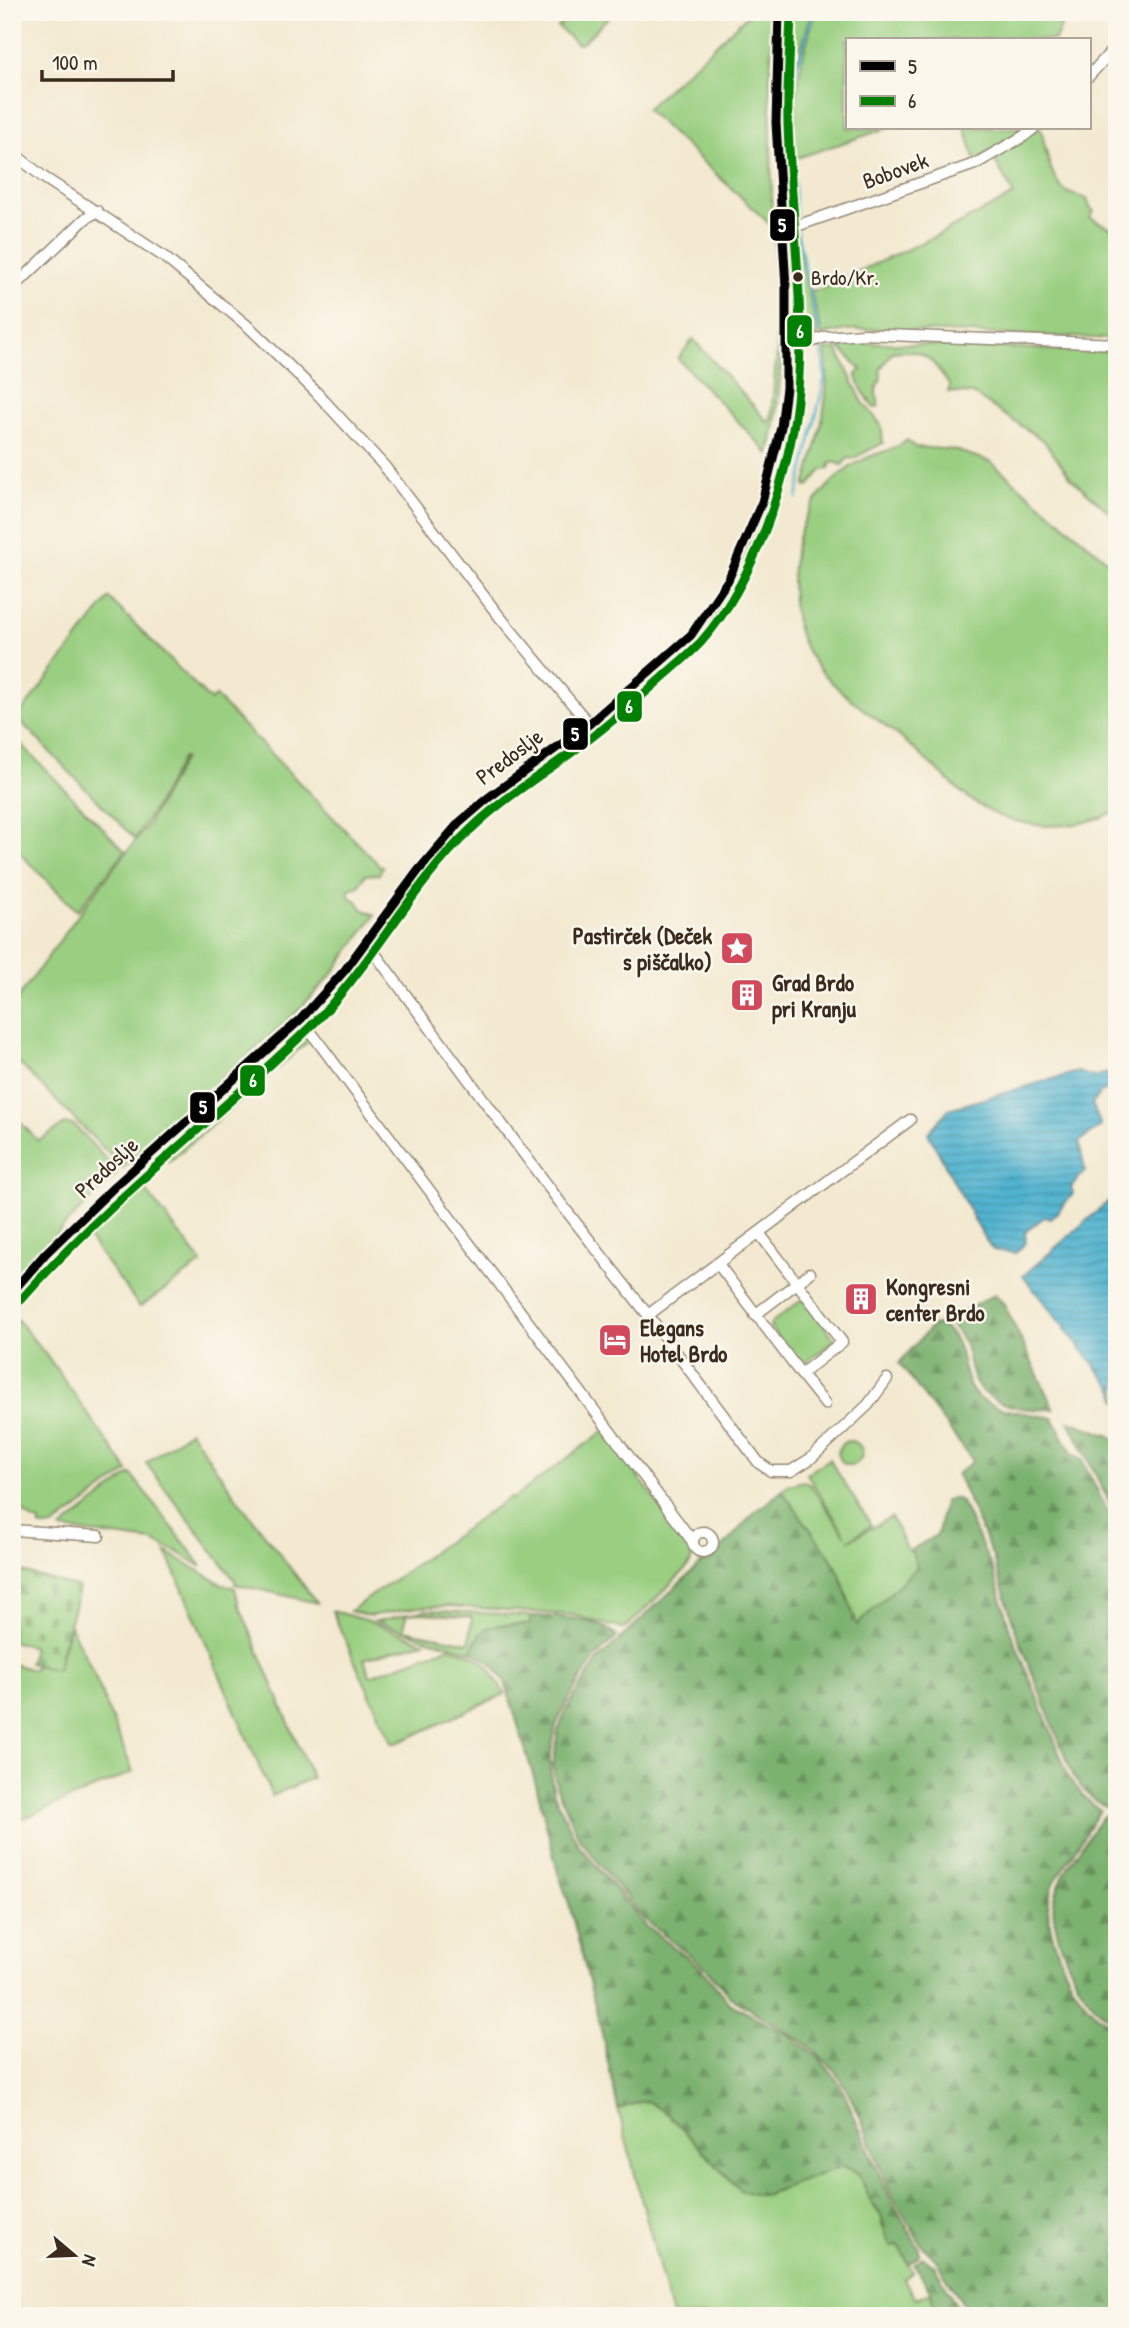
<svg xmlns="http://www.w3.org/2000/svg" width="1129" height="2328" viewBox="0 0 1129 2328" font-family="'Patrick Hand',sans-serif">
<style>
.grass{fill:#9acf81;stroke:#6a7c50;stroke-width:2;fill-rule:evenodd}
.forest{fill:url(#forest-firs);stroke:#5b6e46;stroke-width:2}
.cemetery{fill:url(#cemetery-stones);stroke:#6a7c50;stroke-width:2}
.water{fill:url(#water-rules);stroke:#466f77;stroke-width:2}
.lines{fill:none;stroke-linecap:round;stroke-linejoin:round}
.stream{stroke:#51b4d0;stroke-width:2.5}
.minor-casing{stroke:#978a77;stroke-width:13}
.minor{stroke:#fff;stroke-width:10}
.bus-1-casing{stroke:#fbf7ec;stroke-width:14}
.bus-2-casing{stroke:#fbf7ec;stroke-width:14}
.bus-1{stroke:#000;stroke-width:9}
.bus-2{stroke:#008000;stroke-width:9}
.bus-dot{fill:#3b2a1e;stroke:#fbf7ec;stroke-width:2.5}
.labels{text-anchor:middle;dominant-baseline:central;stroke-width:5;stroke-linejoin:round;paint-order:stroke}
.bus-label{font-size:21px;fill:#3b2a1e;stroke:#fbf7ec;text-anchor:start}
.street-label{font-size:23px;fill:#3b2a1e;stroke:#fbf7ec}
.poi-label{font-size:23px;font-weight:bold;fill:#3b2a1e;stroke:#fbf7ec;text-anchor:start}
.line-badge{stroke:#fbf7ec;stroke-width:2.5}
.badge-label{font-size:19px;text-anchor:middle;font-weight:bold;fill:#fff}
</style>
<defs>
<pattern id="forest-firs" width="22" height="20" patternUnits="userSpaceOnUse" patternTransform="scale(1.75)"><rect width="22" height="20" fill="#7bb26f"/><path d="M5 1l3.5 6h-7zM16 11l3.5 6h-7z" fill="#66915b"/></pattern>
<pattern id="cemetery-stones" width="16" height="16" patternUnits="userSpaceOnUse" patternTransform="scale(1.75)"><rect width="16" height="16" fill="#9acf81"/><path d="M2 7V4a2 2 0 0 1 4 0v3zM10 15v-3a2 2 0 0 1 4 0v3z" fill="#7fa869"/></pattern>
<pattern id="water-rules" width="6" height="5" patternUnits="userSpaceOnUse" patternTransform="scale(1.75)"><rect width="6" height="5" fill="#51b4d0"/><path d="M0 2.5h6" fill="none" stroke="#4493a8"/></pattern>
</defs>
<rect width="100%" height="100%" fill="#fbf7ec"/>
<filter id="ink" filterUnits="userSpaceOnUse"><feTurbulence type="fractalNoise" baseFrequency=".0143" numOctaves="2"/><feDisplacementMap in="SourceGraphic" scale="14" xChannelSelector="R" yChannelSelector="G"/><feConvolveMatrix kernelMatrix="1 2 1 2 8 2 1 2 1" color-interpolation-filters="sRGB"/></filter>
<filter id="wash" filterUnits="userSpaceOnUse"><feTurbulence type="fractalNoise" baseFrequency=".00686" numOctaves="4" result="noise"/><feDisplacementMap in="SourceGraphic" scale="28" xChannelSelector="R" yChannelSelector="G"/><feGaussianBlur stdDeviation="1.57" result="paint"/><feColorMatrix in="noise" values="0 0 0 0 0 0 0 0 0 0 0 0 0 0 0 0 0 1.4 0 .05"/><feComposite in="paint" operator="in"/></filter>
<g filter="url(#wash)">
<rect width="100%" height="100%" fill="#f3e9d0"/>
<g class="grass">
<polygon points="574,12 614,12 582,43 577,44 558,27"/>
<polygon points="751,12 774,12 770,75 772,211 775,225 772,226 646,109"/>
<path d="M 784,12 L 812,12 L 797,61 L 789,106 L 794,223 L 790,223 L 787,220 C 783,151 782,82 784,12 Z"/>
<path d="M 816,12 L 1045,12 L 1056,16 L 1061,26 L 1055,40 L 847,40 L 847,128 L 888,128 L 794,159 C 791,105 799,63 816,12 Z"/>
<polygon points="965,128 1029,128 975,160"/>
<path d="M 1037,128 L 1041,129 C 1046,148 1049,179 1066,191 C 1072,196 1080,195 1087,199 L 1090,208 L 1094,211 L 1090,218 L 1117,231 L 1117,339 L 872,329 L 846,330 L 822,335 L 811,290 L 818,290 L 934,237 L 1014,195 L 993,157 Z"/>
<path d="M 795,230 L 818,336 C 810,338 799,338 794,331 L 793,298 L 795,277 L 788,237 Z"/>
<path d="M 774,234 L 776,234 L 777,239 C 782,312 786,382 769,454 L 678,359 L 693,339 L 768,422 L 771,419 L 777,349 Z"/>
<path d="M 852,342 L 1117,352 L 1117,519 L 1072,479 L 1044,441 L 973,394 L 948,392 L 950,386 C 932,361 927,347 892,352 L 880,370 C 883,380 878,382 876,391 C 875,398 880,399 878,407 L 874,408 L 861,388 L 856,374 L 861,370 L 839,347 L 846,343 Z"/>
<path d="M 837,349 L 862,401 L 881,425 L 883,443 L 852,459 L 848,458 L 842,465 L 834,462 L 830,464 L 829,469 L 822,470 L 808,487 L 805,486 C 818,442 832,397 825,350 Z"/>
<path d="M 907,440 L 915,447 L 955,450 L 991,462 L 1117,569 L 1117,811 C 1068,834 1010,831 966,796 C 946,779 927,760 907,743 C 875,716 835,693 811,658 C 788,622 787,562 803,524 C 815,496 840,469 869,457 C 882,451 897,450 907,440 Z"/>
<polygon points="109,598 211,701 215,696 379,865 383,867 379,874 365,875 359,886 349,889 349,897 357,901 362,909 375,915 332,974 298,1011 123,1168 12,1056 12,1006 87,903 147,826 184,758 182,758 156,806 135,839 17,718"/>
<polygon points="12,735 125,851 77,911 12,845"/>
<polygon points="302,1029 311,1039 169,1162 162,1155"/>
<polygon points="12,1114 38,1141 65,1124 74,1125 115,1169 117,1174 65,1225 12,1283"/>
<polygon points="136,1178 202,1263 140,1307 83,1231"/>
<polygon points="804,1298 835,1340 803,1365 800,1365 770,1327 771,1323"/>
<polygon points="12,1313 50,1360 128,1471 53,1527 40,1527 40,1522 33,1520 12,1503"/>
<polygon points="190,1431 238,1500 317,1603 235,1584 236,1582 146,1463"/>
<path d="M 604,1431 L 667,1515 L 691,1551 C 693,1560 690,1565 684,1571 L 629,1625 L 623,1629 L 573,1615 L 449,1606 L 419,1607 L 370,1616 L 350,1611 L 510,1497 L 511,1500 Z"/>
<circle cx="850" cy="1453" r="12"/>
<polygon points="829,1459 871,1525 848,1541 891,1517 908,1551 911,1550 918,1567 857,1626 839,1572 829,1555 782,1491 788,1485 804,1481 811,1486 846,1536 807,1474"/>
<polygon points="131,1474 199,1562 202,1567 176,1551 152,1541 61,1529"/>
<polygon points="166,1551 219,1583 235,1588 239,1605 312,1778 272,1796"/>
<path d="M 427,1610 L 532,1616 L 529,1625 L 514,1624 L 488,1627 L 475,1641 L 472,1651 L 424,1638 L 376,1621 ZM 421,1613 L 472,1617 L 469,1643 L 404,1630 L 406,1614 Z"/>
<polygon points="332,1611 366,1620 424,1642 364,1659 370,1676 449,1647 471,1654 487,1665 505,1694 397,1743 392,1743"/>
<polygon points="70,1626 93,1672 133,1772 12,1823 12,1664 34,1670 36,1665 57,1670"/>
<polygon points="644,2101 649,2102 670,2116 739,2189 758,2195 768,2194 842,2166 859,2174 872,2204 882,2217 882,2226 898,2245 913,2272 904,2279 916,2299 931,2292 934,2307 944,2316 672,2316 618,2109"/>
</g>
<g class="forest">
<path d="M 995,1294 L 1004,1304 L 1054,1409 C 1029,1411 993,1407 977,1385 C 968,1373 970,1357 964,1343 C 960,1335 953,1328 948,1320 Z"/>
<path d="M 938,1325 C 970,1337 956,1380 979,1398 C 998,1412 1031,1413 1053,1418 L 1073,1455 L 1081,1458 L 1117,1530 L 1117,1805 L 1111,1811 L 1089,1796 L 1074,1778 L 1016,1632 L 993,1557 L 957,1474 L 973,1461 L 899,1363 L 932,1326 Z"/>
<polygon points="1069,1421 1110,1436 1117,1442 1117,1518"/>
<path d="M 782,1491 L 829,1555 L 839,1572 L 857,1625 L 917,1567 L 911,1550 L 938,1534 L 944,1502 C 949,1498 955,1497 961,1501 L 993,1570 L 1010,1630 L 1055,1741 L 1069,1779 L 1086,1799 L 1100,1810 L 1054,1883 C 1051,1892 1048,1900 1048,1909 C 1049,1943 1080,2019 1117,2025 L 1117,2316 L 967,2316 L 964,2306 L 936,2260 L 923,2247 L 891,2194 L 859,2114 L 845,2086 L 833,2068 L 806,2044 L 730,1997 L 707,1969 L 644,1919 L 580,1840 L 557,1788 L 553,1766 L 558,1731 L 566,1710 L 582,1684 L 598,1660 L 701,1563 L 713,1558 L 754,1513 Z"/>
<path d="M 532,1616 C 558,1617 597,1616 617,1636 L 595,1658 L 580,1680 L 563,1709 L 556,1725 L 550,1758 L 551,1777 L 554,1794 L 569,1826 L 578,1844 L 646,1926 L 701,1968 L 729,2003 L 790,2036 L 820,2059 L 840,2084 L 889,2196 L 919,2248 L 919,2255 L 909,2264 L 898,2245 L 891,2247 C 884,2236 885,2226 881,2216 C 879,2210 874,2207 871,2202 C 863,2186 863,2171 842,2166 L 767,2194 L 758,2195 L 740,2190 L 670,2116 L 649,2102 L 643,2101 L 618,2109 L 600,2025 L 568,1900 L 558,1873 L 537,1788 L 505,1682 L 491,1663 L 472,1651 C 483,1617 501,1626 529,1625 Z"/>
<path d="M 1108,1815 L 1117,1822 L 1117,2019 C 1086,2020 1048,1928 1054,1902 C 1060,1872 1085,1842 1102,1817 Z"/>
<polygon points="923,2257 934,2265 962,2316 944,2316 934,2308 931,2292 914,2264"/>
</g>
<polygon class="cemetery" points="19,1571 79,1588 57,1670 29,1663 33,1647 12,1641 12,1590"/>
<g class="water">
<polygon points="1077,1072 1094,1077 1107,1073 1112,1087 1101,1092 1092,1104 1101,1126 1079,1142 1085,1171 1071,1187 1073,1194 1051,1219 1044,1217 1025,1232 1026,1242 1016,1253 993,1250 983,1236 928,1133 949,1109"/>
<polygon points="1117,1194 1117,1402 1115,1391 1023,1276"/>
</g>
<g class="lines">
<g class="stream">
<polyline points="796,221 791,108 797,67 814,12"/>
<polyline points="797,231 819,334"/>
<polyline points="797,498 825,377 820,341"/>
</g>
</g>
</g>
<g filter="url(#ink)">
<g class="lines">
<g class="minor-casing">
<g id="minor">
<polyline points="1089,76 1117,45"/>
<polyline points="12,152 43,177 163,256 250,328 315,391 385,467 499,616 589,724"/>
<polyline points="782,231 975,164 1024,136 1034,128"/>
<polyline points="12,289 85,219 97,211"/>
<polyline points="787,350 825,337 863,334 1117,344"/>
<polyline points="367,943 562,1205 648,1315 759,1463 771,1471 791,1471 810,1459 868,1405 887,1379"/>
<polyline points="301,1019 693,1542"/>
<polyline points="718,1264 801,1374 842,1342 759,1233"/>
<polyline points="12,1292 46,1253 114,1187 301,1019 345,970 418,871 459,823 488,798 589,724 651,671 691,635 707,614 728,580 749,536 762,502 781,427 786,388 786,287 776,123 779,12"/>
<polyline points="648,1315 910,1120"/>
<polyline points="755,1315 810,1273"/>
<polyline points="801,1374 825,1404"/>
<polyline points="12,1530 99,1536"/>
<circle cx="703" cy="1542" r="10"/>
</g>
</g>
<use href="#minor" class="minor"/>
<g class="bus-1-casing">
<polyline id="bus-1" points="12,1292 46,1253 114,1187 301,1019 345,970 418,871 459,823 488,798 589,724 691,635 728,580 762,502 781,427 786,388 786,287 776,123 779,12"/>
</g>
<g class="bus-2-casing">
<path id="bus-2" d="M 21,1300 C 108,1201 213,1121 308,1029 C 370,970 408,889 470,830 C 501,800 538,777 572,752 C 605,728 635,702 665,675 C 677,664 690,654 701,642 C 734,605 757,555 773,508 C 785,471 795,429 798,390 C 805,302 791,213 788,125 C 787,88 790,50 791,12"/>
</g>
<use href="#bus-1" class="bus-1"/>
<use href="#bus-2" class="bus-2"/>
</g>
</g>
<defs>
<g id="sight-square" transform="scale(1.75)"><rect x="-9" y="-9" width="18" height="18" rx="4" fill="#d1495b" stroke="#fbf7ec"/><path d="M0-6L1.8-2.2L6-1.7L2.9 1.2L3.7 5.4L0 3.3L-3.7 5.4L-2.9 1.2L-6-1.7L-1.8-2.2Z" fill="#fff"/></g>
<g id="building-square" transform="scale(1.75)"><rect x="-9" y="-9" width="18" height="18" rx="4" fill="#d1495b" stroke="#fbf7ec"/><path d="M-4-6H4V6H1V3H-1V6H-4ZM-2.5-4.3h1.7v1.8h-1.7ZM.8-4.3h1.7v1.8H.8ZM-2.5-1h1.7V.8h-1.7ZM.8-1h1.7V.8H.8Z" fill="#fff"/></g>
<g id="hotel-square" transform="scale(1.75)"><rect x="-9" y="-9" width="18" height="18" rx="4" fill="#d1495b" stroke="#fbf7ec"/><path d="M-6-4.5h1.5V1H6V5H4.5V3h-9V5H-6ZM-4 0a1.8 1.8 0 1 1 3.6 0ZM.5 0V-2.5h3Q6-2.5 6 0Z" fill="#fff"/></g>
</defs>
<g fill-rule="evenodd">
<use href="#sight-square" x="737" y="948"/>
<use href="#building-square" x="747" y="995"/>
<use href="#building-square" x="861" y="1299"/>
<use href="#hotel-square" x="615" y="1340"/>
</g>
<circle class="bus-dot" cx="798" cy="277" r="6"/>
<g class="labels">
<g class="bus-label">
<text x="811" y="277">Brdo/Kr.</text>
</g>
<g class="street-label">
<text transform="translate(895 170) rotate(-20)">Bobovek</text>
<text transform="translate(509 756) rotate(-37)">Predoslje</text>
<text transform="translate(106 1167) rotate(-43)">Predoslje</text>
</g>
<g class="poi-label">
<text x="712" y="935" text-anchor="end">Pastirček (Deček<tspan x="712" dy="26">s piščalko)</tspan></text>
<text x="772" y="982">Grad Brdo<tspan x="772" dy="26">pri Kranju</tspan></text>
<text x="886" y="1286">Kongresni<tspan x="886" dy="26">center Brdo</tspan></text>
<text x="640" y="1327">Elegans<tspan x="640" dy="26">Hotel Brdo</tspan></text>
</g>
</g>
<g class="line-badge">
<rect x="769" y="208" width="27" height="34" rx="7" fill="#000"/>
<rect x="786" y="314" width="27" height="34" rx="7" fill="#008000"/>
<rect x="616" y="690" width="27" height="33" rx="7" fill="#008000"/>
<rect x="562" y="717" width="27" height="34" rx="7" fill="#000"/>
<rect x="239" y="1064" width="27" height="33" rx="7" fill="#008000"/>
<rect x="189" y="1091" width="27" height="33" rx="7" fill="#000"/>
</g>
<g class="badge-label">
<text x="782" y="232">5</text>
<text x="800" y="338">6</text>
<text x="629" y="713">6</text>
<text x="575" y="741">5</text>
<text x="253" y="1087">6</text>
<text x="203" y="1114">5</text>
</g>
<rect width="1129" height="2328" fill="none" stroke="#fbf7ec" stroke-width="42"/>
<rect x="846" y="38" width="245" height="91" fill="#fbf7ec" stroke="#aea59a" stroke-width="2"/>
<rect x="860" y="61" width="35" height="10" fill="#000000" stroke="#aea59a" stroke-width="2"/>
<text x="908" y="74" font-size="21" fill="#3b2a1e">5</text>
<rect x="860" y="96" width="35" height="10" fill="#008000" stroke="#aea59a" stroke-width="2"/>
<text x="908" y="108" font-size="21" fill="#3b2a1e">6</text>
<g transform="translate(74 2255) rotate(109)" stroke="#fbf7ec" stroke-width="5" paint-order="stroke">
<path d="M0-5L12 26L0 18L-12 26Z" fill="#3b2a1e"/>
<text y="-10" font-size="19" font-weight="bold" text-anchor="middle" fill="#3b2a1e">N</text>
</g>
<path d="M42 70v10h131v-10" fill="none" stroke="#3b2a1e" stroke-width="3.5"/>
<text x="52" y="70" font-size="21" fill="#3b2a1e" stroke="#fbf7ec" stroke-width="5" paint-order="stroke">100 m</text>
</svg>
